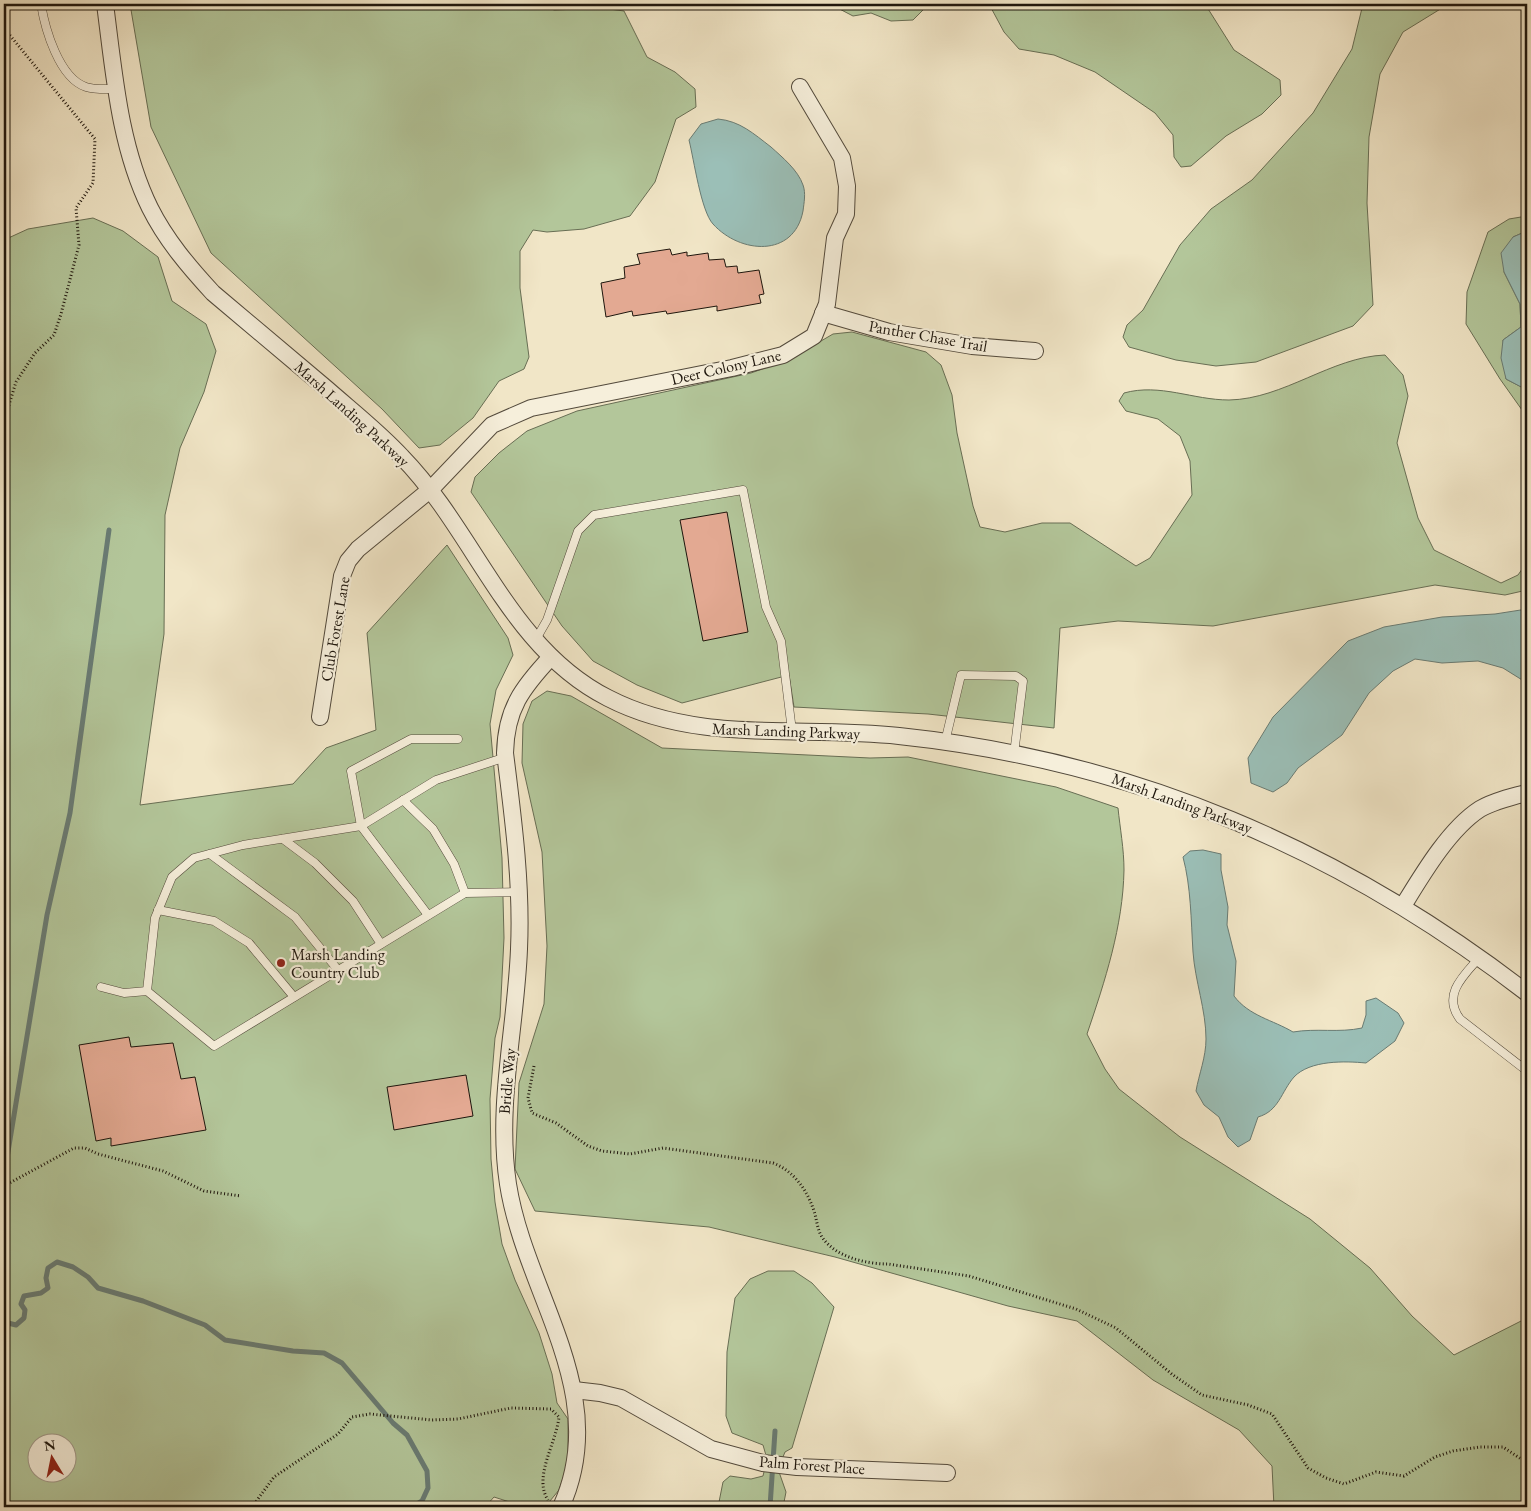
<svg xmlns="http://www.w3.org/2000/svg" width="1531" height="1511" viewBox="0 0 1531 1511" font-family="'EB Garamond',serif">
<style>
.green{fill:#b3c69a;stroke:#686e54;fill-rule:evenodd}
.water{fill:#9bbfb7;stroke:#697b73}
.lines{fill:none;stroke-linecap:round;stroke-linejoin:round}
.stream{stroke:#697b73;stroke-width:5}
.building{fill:#e3a992;stroke:#1e160d}
.service-casing{stroke:#534a3c;stroke-width:9}
.minor-casing{stroke:#534a3c;stroke-width:18}
.path{stroke:#1e160d;stroke-width:3;stroke-dasharray:1 2.5;stroke-linecap:butt}
.service{stroke:#f6efdb;stroke-width:8}
.minor{stroke:#f6efdb;stroke-width:16}
.poi-dot{fill:#8f2418;stroke:#f6efdb;stroke-width:2}
.labels{text-anchor:middle;dominant-baseline:central;stroke-width:4.5;stroke-linejoin:round;paint-order:stroke}
.street-label{font-size:16px;fill:#1e160d;stroke:#f6efdb}
.poi-label{font-size:16px;fill:#1e160d;stroke:#f6efdb;text-anchor:start}
</style>
<rect width="100%" height="100%" fill="#f1e6c7"/>
<filter id="stains"><feTurbulence type="fractalNoise" baseFrequency=".004" numOctaves="4"/><feColorMatrix values="0 0 0 0 .2 0 0 0 0 .09 0 0 0 0 .02 0 0 0 .5 -.17"/></filter>
<radialGradient id="worn" r=".72"><stop offset=".6" stop-color="#630" stop-opacity="0"/><stop offset="1" stop-color="#630" stop-opacity=".3"/></radialGradient>
<g class="green">
<polygon points="130,4 542,4 554,10 602,8 624,11 647,57 675,72 695,89 696,107 676,119 655,182 630,216 584,229 547,232 533,230 520,251 520,288 529,357 524,369 499,381 473,418 440,445 419,448 382,409 211,253 151,127"/>
<polygon points="830,4 929,4 913,20 891,21 871,13 853,16"/>
<polygon points="989,4 1205,4 1234,50 1280,80 1281,95 1262,114 1226,136 1191,166 1181,167 1174,157 1173,135 1155,113 1095,72 1054,55 1019,49 1004,32"/>
<polygon points="1363,4 1458,4 1442,8 1403,32 1380,74 1369,137 1367,203 1373,305 1353,326 1256,362 1216,366 1176,360 1129,347 1123,337 1127,325 1143,310 1180,245 1211,209 1252,180 1313,113 1352,49"/>
<polygon points="1527,216 1527,231 1513,237 1504,272 1520,304 1521,327 1503,340 1506,379 1527,390 1527,417 1500,379 1466,324 1467,292 1488,232 1509,219"/>
<path d="M 93,218 L 123,231 L 158,257 L 172,301 L 206,324 L 216,351 L 204,392 L 180,448 L 165,515 L 164,634 L 140,805 L 293,784 L 326,748 L 376,730 L 367,633 L 447,545 L 508,638 L 513,655 L 496,690 L 490,724 L 502,858 L 504,938 L 500,1017 L 495,1038 L 490,1099 L 491,1159 L 495,1202 L 502,1244 L 515,1280 L 539,1333 L 552,1374 L 557,1403 L 568,1419 L 568,1463 L 559,1490 L 545,1507 L 525,1507 L 494,1497 L 485,1507 L 4,1507 L 4,240 L 28,229 ZM 38,1444 L 68,1444 L 68,1474 L 38,1474 Z"/>
<path d="M 852,332 L 926,352 L 941,365 L 952,395 L 957,433 L 973,506 L 980,527 L 1005,532 L 1042,523 L 1070,523 L 1136,566 L 1150,558 L 1192,495 L 1190,461 L 1180,436 L 1158,419 L 1126,411 L 1119,401 L 1124,393 C 1160,383 1193,400 1229,400 C 1284,399 1331,357 1385,355 L 1403,375 L 1408,396 L 1397,443 L 1418,518 L 1434,550 L 1501,583 L 1518,575 L 1527,562 L 1527,590 L 1505,595 L 1435,585 L 1213,626 L 1118,621 L 1060,628 L 1054,728 L 928,714 L 794,707 L 789,675 L 682,703 L 637,685 L 593,661 L 562,626 L 471,492 L 475,477 L 499,453 L 527,431 L 577,411 L 751,373 L 792,358 L 833,334 Z"/>
<path d="M 547,691 L 571,696 L 662,748 L 870,758 L 908,757 L 1056,787 L 1118,808 C 1120,828 1124,849 1124,870 C 1123,926 1105,981 1087,1034 L 1105,1069 L 1119,1089 L 1180,1137 L 1310,1219 L 1370,1268 L 1412,1316 L 1454,1355 L 1527,1318 L 1527,1507 L 1274,1507 L 1272,1466 L 1239,1430 L 1153,1380 L 1077,1321 L 1008,1306 L 835,1257 L 709,1227 L 535,1211 L 515,1169 L 519,1083 L 544,1004 L 547,946 L 542,852 L 522,763 L 523,724 L 532,701 Z"/>
<polygon points="768,1271 794,1271 812,1283 834,1307 792,1448 785,1452 778,1469 786,1492 783,1507 718,1507 723,1482 730,1476 751,1479 763,1476 767,1459 763,1445 732,1433 726,1416 727,1352 735,1298 750,1279"/>
</g>
<g class="water">
<path d="M 718,119 C 740,121 754,134 771,147 C 782,157 798,170 803,185 C 806,193 804,203 803,211 C 794,258 740,254 713,224 C 701,211 694,160 689,140 L 701,124 Z"/>
<polygon points="1527,231 1527,390 1506,379 1501,358 1503,340 1521,327 1520,304 1504,272 1501,253 1513,237"/>
<polygon points="1527,609 1527,683 1503,668 1478,661 1442,663 1415,659 1393,671 1369,693 1342,735 1298,768 1287,783 1273,792 1251,783 1248,758 1273,717 1348,641 1384,627 1442,617 1495,614"/>
<path d="M 1203,850 L 1221,854 L 1221,870 L 1228,907 L 1227,925 L 1236,961 L 1234,996 C 1249,1016 1273,1020 1293,1032 C 1316,1028 1339,1033 1362,1028 L 1366,1015 L 1366,1001 L 1376,998 L 1398,1013 L 1404,1023 L 1395,1041 L 1366,1063 C 1345,1061 1310,1060 1294,1077 C 1281,1092 1279,1111 1258,1117 L 1250,1140 L 1238,1147 L 1228,1137 L 1219,1117 L 1204,1105 L 1196,1091 C 1199,1074 1206,1057 1206,1039 C 1206,1010 1195,981 1193,952 C 1191,920 1191,887 1183,857 L 1190,851 Z"/>
</g>
<g class="lines">
<g class="stream">
<polyline points="4,1176 47,915 70,813 109,530"/>
<polyline points="4,1322 16,1325 24,1318 25,1310 21,1304 24,1296 41,1293 48,1288 46,1278 48,1268 57,1262 73,1267 88,1277 98,1288 143,1301 205,1325 225,1340 293,1351 324,1353 342,1363 393,1423 407,1435 427,1471 428,1488 422,1501 412,1507"/>
<polyline points="770,1507 775,1431"/>
</g>
</g>
<g class="building">
<polygon points="670,249 672,255 687,252 687,256 708,253 709,260 724,259 726,267 737,266 738,273 759,270 764,294 759,295 761,303 717,311 717,306 667,314 666,311 633,316 632,311 606,317 601,283 625,278 624,267 640,264 637,254"/>
<polygon points="727,512 748,632 703,641 680,520"/>
<polygon points="129,1037 131,1047 173,1043 181,1079 195,1077 206,1130 111,1146 111,1138 96,1141 79,1045"/>
<polygon points="466,1075 473,1116 394,1130 387,1087"/>
</g>
<g class="lines">
<g class="service-casing">
<g id="service">
<path d="M 41,4 C 45,29 59,78 86,87 C 95,90 107,89 117,89"/>
<polyline points="535,641 547,620 578,531 594,515 743,490 766,607 781,641 792,731"/>
<polyline points="945,742 961,675 1016,676 1023,681 1014,754"/>
<polyline points="403,800 433,829 454,864 465,893"/>
<polyline points="283,839 315,863 353,901 381,944"/>
<polyline points="210,854 295,917 338,970"/>
<polyline points="158,910 214,921 249,943 294,997"/>
<polyline points="428,915 361,826 351,771 411,739 458,739"/>
<path d="M 1479,958 C 1463,976 1442,995 1460,1019 L 1527,1071"/>
<polyline points="101,987 124,993 147,991 214,1046 465,893 518,892"/>
<polyline points="147,991 155,918 172,877 194,858 243,845 361,826 436,780 506,757"/>
</g>
</g>
<g class="minor-casing">
<g id="minor">
<path d="M 105,4 C 114,72 119,145 150,208 C 166,240 189,267 213,293 C 251,325 289,357 327,389 C 352,411 379,432 402,457 C 476,533 509,648 608,698 C 699,745 801,725 899,736 C 1135,761 1340,849 1527,993"/>
<polyline points="823,313 889,332 972,346 1035,351"/>
<path d="M 551,657 C 522,688 506,709 505,753 C 513,817 522,884 519,949 C 516,1027 496,1106 508,1184 C 525,1294 613,1393 561,1507"/>
<polyline points="320,717 342,576 348,561 358,549 431,489 492,425 531,408 732,368 783,355 814,336 827,304 835,238 846,214 847,186 842,158 800,87"/>
<path d="M 1403,906 C 1422,875 1449,829 1480,809 C 1494,801 1511,797 1527,793"/>
<polyline points="574,1390 600,1393 621,1398 711,1449 763,1463 797,1467 947,1473"/>
</g>
</g>
<g class="path">
<polyline points="4,34 8,33 95,139 93,183 76,208 79,245 61,314 54,335 35,353 16,382 4,421"/>
<path d="M 534,1066 L 528,1098 L 532,1113 L 556,1123 L 588,1146 L 602,1151 L 630,1154 L 663,1148 L 773,1163 C 794,1171 807,1190 814,1211 C 817,1220 817,1229 822,1237 C 835,1257 866,1264 888,1264 L 969,1276 L 1076,1309 L 1116,1328 L 1173,1375 L 1202,1395 L 1248,1405 L 1272,1414 L 1308,1468 L 1326,1478 L 1344,1484 L 1376,1472 L 1404,1476 L 1435,1457 L 1453,1451 L 1480,1447 L 1503,1447 L 1527,1463"/>
<polyline points="4,1186 74,1148 85,1148 98,1154 163,1171 204,1191 241,1196"/>
<path d="M 252,1507 L 274,1477 L 338,1434 L 352,1417 L 370,1414 L 432,1420 L 458,1419 L 511,1408 L 551,1409 L 559,1417 C 556,1444 533,1477 548,1500"/>
</g>
<use href="#service" class="service"/>
<use href="#minor" class="minor"/>
</g>
<circle class="poi-dot" cx="281" cy="963" r="5"/>
<g class="labels">
<g class="street-label">
<text transform="translate(928 336) rotate(10)">Panther Chase Trail</text>
<text transform="translate(726 367) rotate(-13)">Deer Colony Lane</text>
<text transform="translate(352 414) rotate(42)">Marsh Landing Parkway</text>
<text transform="translate(335 629) rotate(-80)">Club Forest Lane</text>
<text transform="translate(786 731) rotate(2)">Marsh Landing Parkway</text>
<text transform="translate(1182 803) rotate(20)">Marsh Landing Parkway</text>
<text transform="translate(507 1081) rotate(-85)">Bridle Way</text>
<text transform="translate(812 1465) rotate(4)">Palm Forest Place</text>
</g>
<g class="poi-label">
<text x="291" y="954">Marsh Landing<tspan x="291" dy="18">Country Club</tspan></text>
</g>
</g>
<rect width="1531" height="1511" fill="none" stroke="#f1e6c7" stroke-width="20"/>
<rect x="5" y="5" width="1521" height="1501" fill="none" stroke="#1e160d" stroke-width="2.5"/>
<rect x="10" y="10" width="1511" height="1491" fill="none" stroke="#1e160d"/>
<g transform="translate(52 1458) rotate(350)"><circle r="24" fill="#f6efdb" stroke="#a09889"/>
<path d="M0-4L9 19L0 12L-9 19Z" fill="#8f2418"/>
<text y="-8" font-size="14" font-weight="bold" text-anchor="middle" fill="#1e160d">N</text>
</g>
<rect width="100%" height="100%" filter="url(#stains)"/>
<rect width="100%" height="100%" fill="url(#worn)"/>
</svg>
